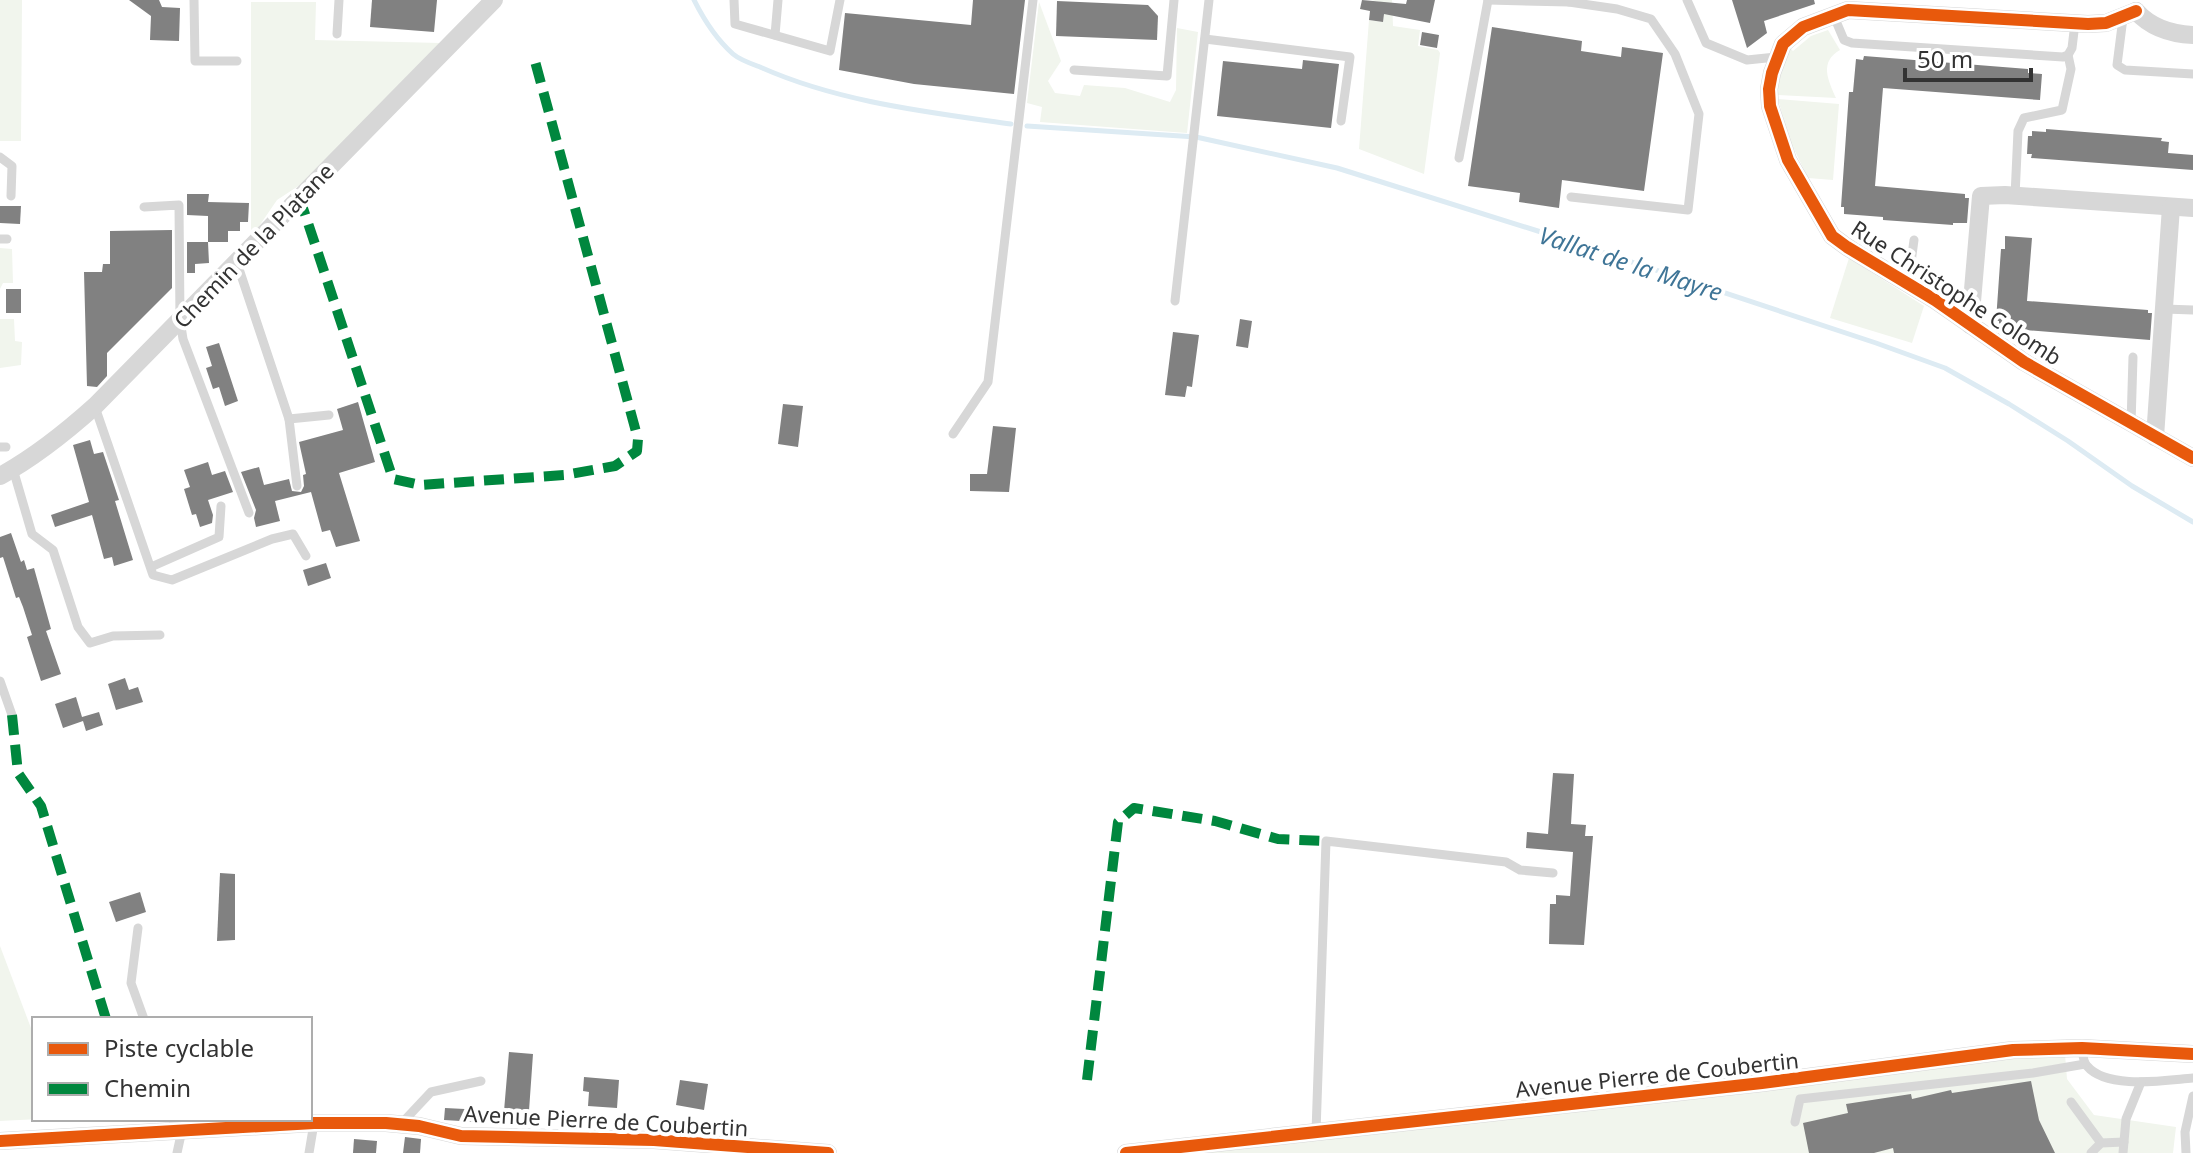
<svg xmlns="http://www.w3.org/2000/svg" width="2193" height="1153" viewBox="0 0 2193 1153" font-family="'Noto Sans',sans-serif">
<style>
.green{fill:#f1f5ed}
.lines{fill:none;stroke-linecap:round;stroke-linejoin:round}
.stream{stroke:#ddebf3;stroke-width:5}
.building{fill:#818181}
.service{stroke:#d7d7d7;stroke-width:9}
.minor{stroke:#d7d7d7;stroke-width:18}
.quiet{stroke:#00873e;stroke-width:10;stroke-dasharray:20 10;stroke-linecap:butt}
.cycleway-casing{stroke:#fff;stroke-width:17}
.cycleway{stroke:#e8590c;stroke-width:12}
.labels{text-anchor:middle;dominant-baseline:central;stroke-width:8;stroke-linejoin:round;paint-order:stroke}
.street-label{font-size:22px;fill:#333;stroke:#fff}
.water-label{font-size:24px;font-style:italic;fill:#3f7597;stroke:#fff}
</style>
<rect width="100%" height="100%" fill="#fff"/>
<g class="green">
<polygon points="0,0 22,0 21,141 0,141"/>
<polygon points="1371,0 1392,0 1393,26 1420,30 1418,46 1438,50 1440,53 1424,174 1359,149 1369,20 1383,22 1385,3"/>
<polygon points="251,2 316,2 315,40 441,43 306,181 277,200 251,238"/>
<polygon points="1039,2 1061,61 1048,81 1055,93 1080,96 1084,85 1125,88 1170,102 1176,90 1177,28 1198,32 1187,133 1040,122 1042,107 1027,103"/>
<path d="M 1828,30 L 1840,50 C 1819,62 1828,80 1836,98 L 1778,95 L 1779,70 L 1790,48 L 1793,51 L 1811,36 Z"/>
<polygon points="1778,99 1839,104 1833,180 1808,178 1789,139"/>
<polygon points="0,248 12,249 13,283 3,283 0,289"/>
<polygon points="1849,258 1924,306 1912,343 1830,318"/>
<polygon points="0,319 14,319 15,341 22,342 21,365 0,368"/>
<polygon points="0,946 34,1036 34,1119 39,1119 0,1121"/>
<polygon points="2065,1054 2067,1079 2094,1115 2176,1127 2173,1153 1205,1153 2010,1056"/>
</g>
<g class="lines">
<g class="stream">
<path d="M 694,0 C 704,20 716,39 733,54 C 740,60 752,64 760,67 C 838,102 927,112 1011,124"/>
<polyline points="1027,126 1196,137 1337,168 1541,232 1876,343 1945,368 2009,404 2068,441 2132,486 2193,522"/>
</g>
</g>
<g class="building">
<polygon points="129,0 159,0 162,7 180,8 179,41 150,40 151,16"/>
<polygon points="372,0 437,0 434,32 370,27"/>
<polygon points="973,0 1025,0 1014,94 914,84 839,70 845,13 971,25"/>
<polygon points="1362,0 1406,4 1407,0 1435,0 1430,23 1384,14 1383,22 1369,20 1370,11 1360,9"/>
<polygon points="1732,0 1814,0 1815,4 1764,21 1767,33 1747,48"/>
<polygon points="1057,1 1148,5 1158,16 1157,40 1056,36"/>
<polygon points="1492,27 1582,41 1581,51 1621,57 1622,47 1663,53 1644,191 1562,180 1559,208 1519,202 1520,193 1468,186"/>
<polygon points="1422,32 1439,35 1437,48 1420,45"/>
<polygon points="1864,56 2028,69 2028,73 2042,74 2040,100 1883,88 1875,186 1965,194 1965,198 1969,198 1967,223 1953,223 1953,225 1883,220 1883,217 1844,214 1844,207 1841,207 1849,92 1853,92 1856,59 1863,60"/>
<polygon points="1303,60 1339,64 1331,128 1217,116 1223,61 1302,69"/>
<polygon points="2046,129 2162,138 2161,141 2169,142 2168,153 2193,155 2193,170 2031,158 2032,154 2027,154 2028,136 2032,136 2032,131 2046,132"/>
<polygon points="187,194 209,194 208,202 249,203 248,222 240,222 240,231 228,231 228,242 208,242 208,216 187,215"/>
<polygon points="0,206 21,206 20,224 0,223"/>
<polygon points="172,230 172,288 107,353 107,376 97,387 87,386 84,272 102,272 103,264 110,264 110,231"/>
<polygon points="2005,236 2032,238 2027,301 2148,310 2148,313 2152,313 2150,340 1999,328 1999,321 1996,321 2001,249 2005,249"/>
<polygon points="187,242 208,242 209,263 195,264 195,273 187,273"/>
<rect x="6" y="289" width="15" height="24"/>
<polygon points="1240,319 1252,321 1248,348 1236,346"/>
<polygon points="1173,332 1199,335 1192,387 1187,386 1185,397 1165,395"/>
<polygon points="219,343 238,401 225,406 219,387 213,389 206,368 212,366 206,347"/>
<polygon points="358,402 375,462 339,473 360,541 336,547 330,530 322,532 311,492 275,501 280,521 256,527 254,518 256,510 241,472 259,467 264,485 289,479 292,491 301,492 304,486 303,475 306,474 299,442 343,430 337,409"/>
<polygon points="783,404 803,406 798,447 778,444"/>
<polygon points="993,426 1016,428 1009,492 970,491 970,474 987,474"/>
<polygon points="90,440 94,454 103,452 119,500 115,501 133,560 114,566 112,557 104,559 92,515 55,527 51,515 89,502 73,445"/>
<polygon points="208,462 212,475 225,471 233,492 208,500 213,515 212,523 200,527 196,514 192,515 184,489 190,487 184,470"/>
<polygon points="11,533 21,562 24,560 27,570 34,568 51,629 46,631 61,674 41,681 27,637 32,635 23,607 19,597 16,598 3,557 0,558 0,537"/>
<polygon points="326,563 331,578 308,586 303,570"/>
<polygon points="125,678 129,690 138,687 143,702 116,710 108,684"/>
<polygon points="76,697 82,717 99,712 103,725 86,731 83,721 63,728 55,704"/>
<polygon points="1553,773 1574,774 1571,824 1586,825 1585,836 1593,836 1584,945 1549,944 1550,904 1556,904 1556,895 1570,896 1573,852 1526,848 1527,832 1548,834"/>
<polygon points="220,873 235,874 235,940 217,941"/>
<polygon points="140,892 146,912 116,922 109,902"/>
<polygon points="509,1052 533,1054 528,1125 444,1120 445,1108 504,1111"/>
<polygon points="584,1077 619,1080 617,1108 588,1106 589,1092 583,1091"/>
<polygon points="680,1080 708,1084 704,1110 676,1105"/>
<polygon points="2031,1081 2039,1120 2055,1153 1894,1153 1893,1148 1874,1153 1809,1153 1803,1123 1848,1113 1846,1104 1911,1094 1912,1099 1951,1090 1952,1093"/>
<polygon points="405,1137 421,1139 420,1153 403,1153"/>
<polygon points="354,1139 377,1141 376,1153 353,1153"/>
</g>
<g class="lines">
<g class="service">
<polyline points="194,0 195,61 237,61"/>
<polyline points="734,0 735,24 830,51 840,0"/>
<polyline points="1488,0 1569,2 1569,0"/>
<polyline points="1687,0 1706,43 1747,60 1776,57"/>
<polyline points="1569,2 1617,9 1651,19 1675,54 1699,114 1688,210 1571,197"/>
<polyline points="1833,14 1844,40 1852,43 2063,57 2068,55 2072,48 2075,23"/>
<polyline points="2123,18 2117,65 2125,70 2193,74"/>
<polyline points="337,34 339,0"/>
<polyline points="775,35 778,0"/>
<polyline points="1205,39 1350,57 1341,121"/>
<polyline points="1074,70 1167,76 1174,0"/>
<polyline points="0,157 12,166 11,196"/>
<polyline points="1459,158 1488,0"/>
<polyline points="2015,196 2018,131 2024,118 2062,110 2071,69 2068,55"/>
<polyline points="144,207 179,205 180,320 183,339 249,513"/>
<polyline points="0,239 7,239"/>
<polyline points="237,263 289,419 329,415"/>
<polyline points="1908,285 1914,240"/>
<polyline points="1175,301 1209,0"/>
<polyline points="2164,309 2193,310"/>
<polyline points="95,407 153,575 172,580 272,539 293,534 306,556"/>
<polyline points="289,419 297,486"/>
<polyline points="2131,424 2133,357"/>
<polyline points="953,434 988,382 1033,0"/>
<polyline points="0,447 6,447"/>
<polyline points="13,469 32,534 53,550 78,627 90,643 113,636 160,635"/>
<polyline points="151,567 219,537 221,506"/>
<polyline points="0,681 12,715"/>
<polyline points="138,928 131,983 144,1019"/>
<path d="M 2082,1048 C 2083,1055 2083,1062 2087,1066 C 2107,1090 2166,1080 2193,1078"/>
<polyline points="2071,1102 2101,1143"/>
<polyline points="173,1119 174,1125 182,1130 177,1153"/>
<polyline points="1795,1122 1800,1099 2033,1073 2085,1064"/>
<polyline points="401,1124 431,1092 481,1081"/>
<polyline points="1316,1132 1326,841 1506,862 1520,870 1553,873"/>
<polyline points="309,1153 314,1123"/>
<polyline points="2091,1153 2101,1143 2124,1142"/>
<polyline points="2123,1153 2126,1119 2141,1082"/>
<polyline points="2186,1153 2185,1132 2193,1096"/>
</g>
<g class="minor">
<polyline points="2136,11 2106,23 2088,24 1848,10 1803,27 1783,44 1772,73 1769,89 1770,106 1788,160 1832,236 1847,247 1935,300 2024,362 2193,458"/>
<path d="M 2136,11 C 2151,28 2171,34 2193,35"/>
<polyline points="1970,325 1981,196 2005,195 2193,208"/>
<polyline points="2155,437 2171,207"/>
<path d="M 0,476 C 35,457 66,432 95,406 L 494,0"/>
<polyline points="0,1141 314,1123 386,1123 419,1126 461,1136 654,1140 828,1153"/>
<polyline points="1126,1153 1762,1083 2013,1050 2082,1048 2193,1054"/>
</g>
<g class="quiet">
<polyline points="299,196 393,479 420,485 565,475 615,466 637,451 638,439 533,54"/>
<polyline points="12,715 18,773 41,806 106,1019"/>
<polyline points="1087,1080 1118,822 1134,808 1215,821 1278,839 1326,841"/>
</g>
<g class="cycleway-casing">
<g id="cycleway">
<polyline points="2136,11 2106,23 2088,24 1848,10 1803,27 1783,44 1772,73 1769,89 1770,106 1788,160 1832,236 1847,247 1935,300 2024,362 2193,458"/>
<polyline points="0,1141 314,1123 386,1123 419,1126 461,1136 654,1140 828,1153"/>
<polyline points="1126,1153 1762,1083 2013,1050 2082,1048 2193,1054"/>
</g>
</g>
<use href="#cycleway" class="cycleway"/>
</g>
<g class="labels">
<g class="street-label">
<text transform="translate(253 245) rotate(-46)">Chemin de la Platane</text>
<text transform="translate(1957 292) rotate(33)">Rue Christophe Colomb</text>
<text transform="translate(1657 1074) rotate(-6)">Avenue Pierre de Coubertin</text>
<text transform="translate(606 1120) rotate(3)">Avenue Pierre de Coubertin</text>
</g>
<g class="water-label">
<text transform="translate(1631 263) rotate(18)">Vallat de la Mayre</text>
</g>
</g>
<rect x="32" y="1017" width="280" height="104" fill="#ffffff" stroke="#adadad" stroke-width="2"/>
<rect x="48" y="1043" width="40" height="12" fill="#e8590c" stroke="#adadad" stroke-width="2"/>
<text x="104" y="1057" font-size="24" fill="#333333">Piste cyclable</text>
<rect x="48" y="1083" width="40" height="12" fill="#00873e" stroke="#adadad" stroke-width="2"/>
<text x="104" y="1097" font-size="24" fill="#333333">Chemin</text>
<path d="M1905 68v12h126v-12" fill="none" stroke="#333333" stroke-width="4"/>
<text x="1917" y="68" font-size="24" fill="#333333" stroke="#ffffff" stroke-width="6" paint-order="stroke">50 m</text>
</svg>
